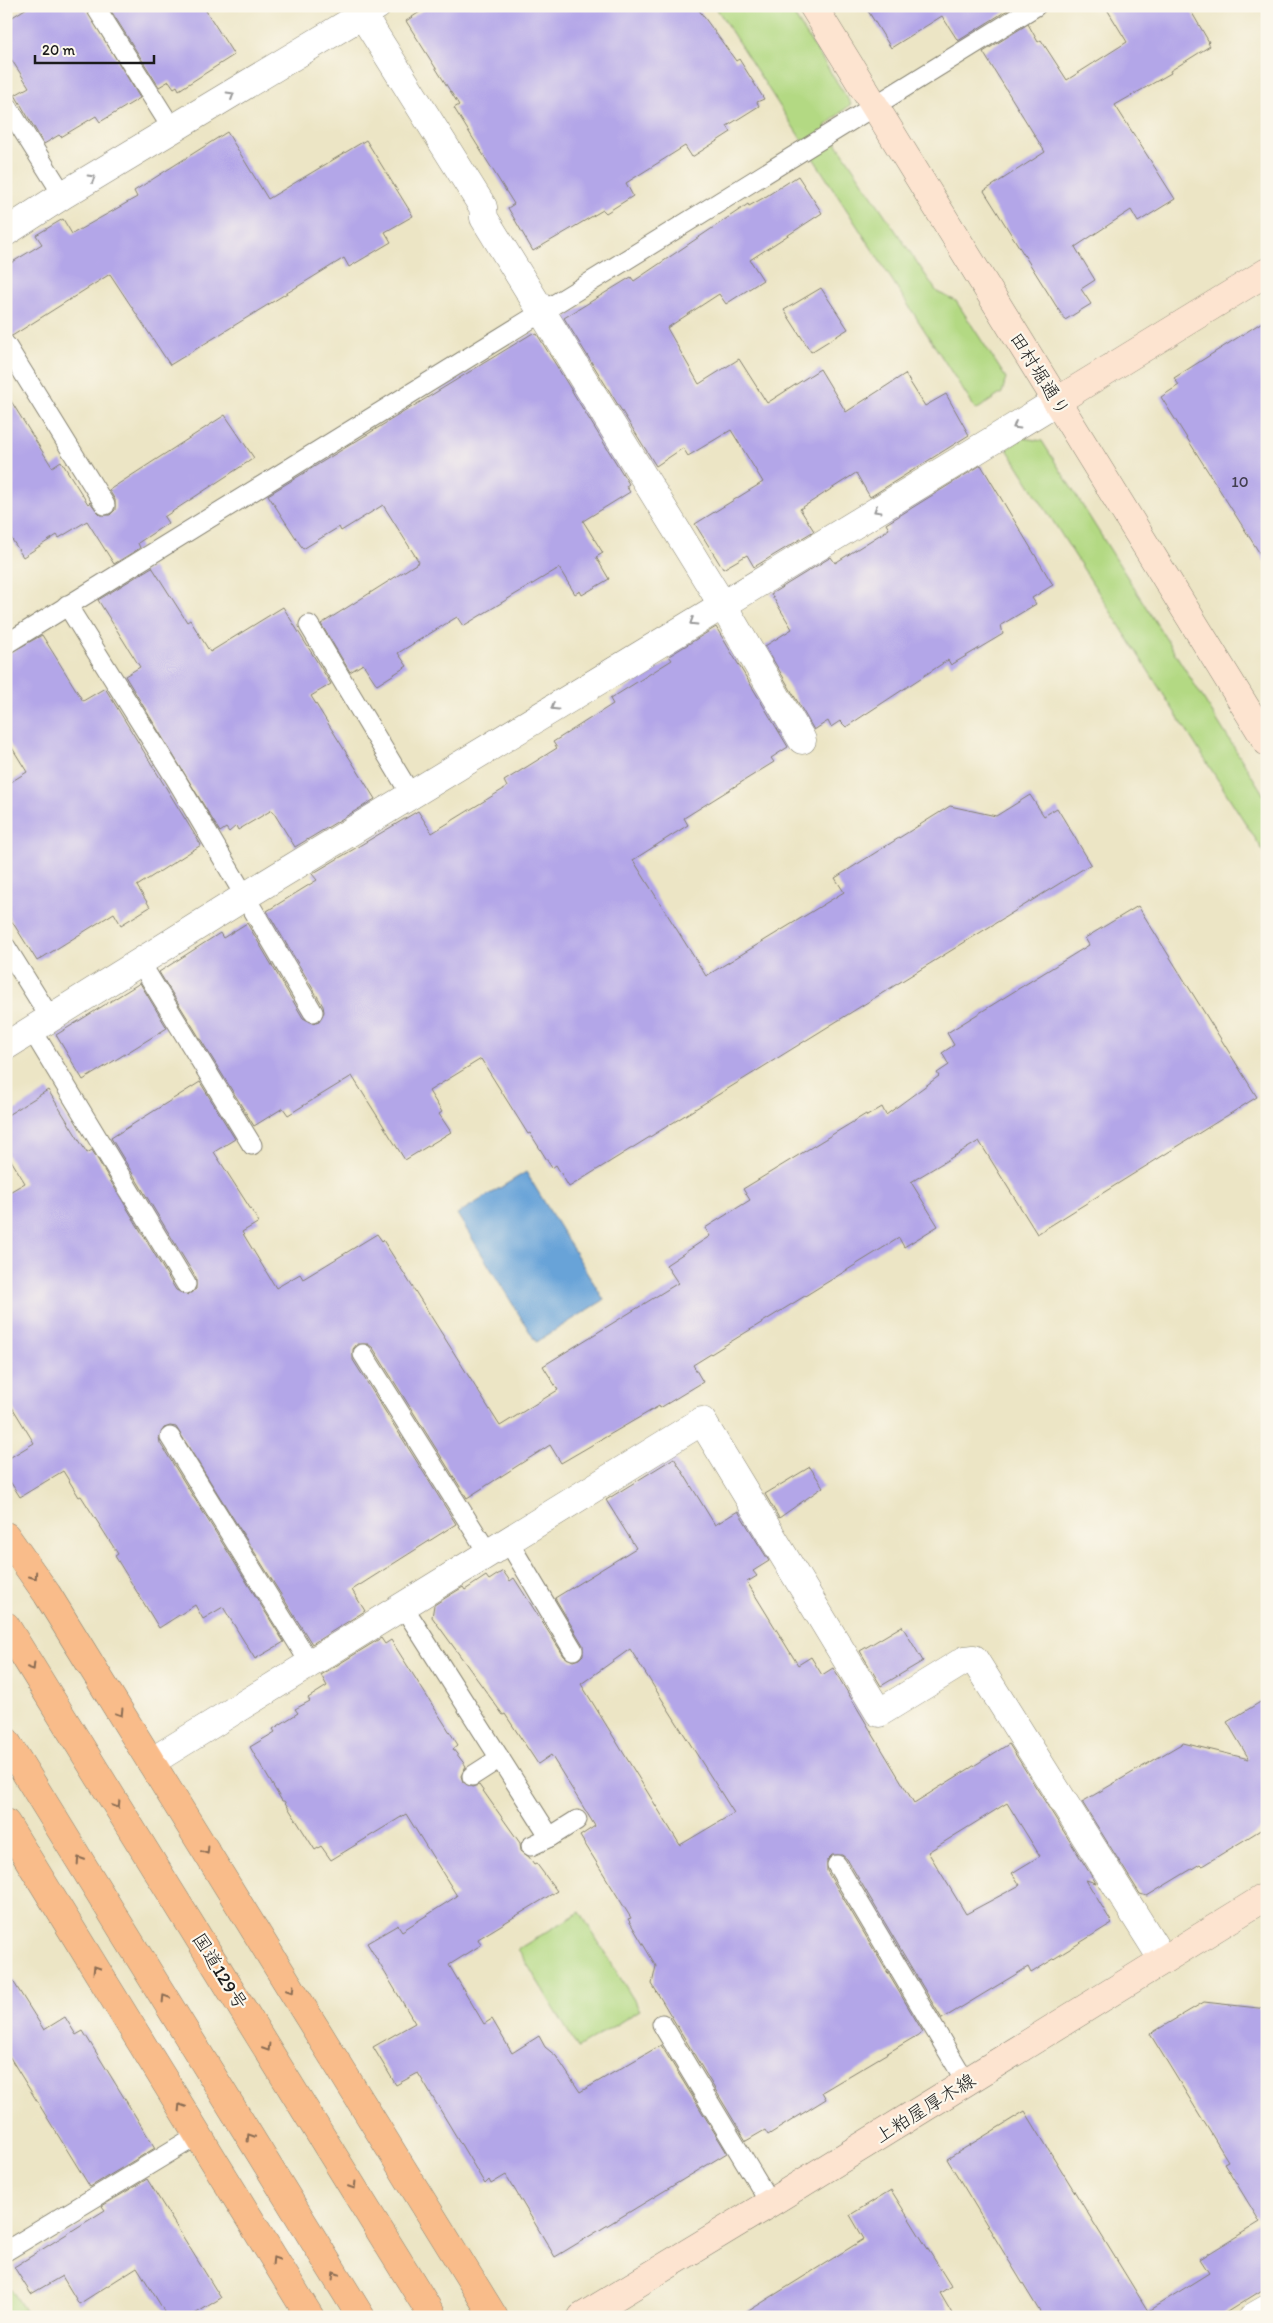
<svg xmlns="http://www.w3.org/2000/svg" width="1273" height="2323" viewBox="0 0 1273 2323" font-family="Itim,'Klee One',sans-serif">
<style>
.green{fill:#b3d983;stroke:#687a50}
.water{fill:#67a3d8;stroke:#42607a}
.building{fill:#b3a6e8;fill-rule:evenodd}
.lines{fill:none;stroke-linecap:round;stroke-linejoin:round}
.lane-casing{stroke:#848070;stroke-width:21}
.street-casing{stroke:#848070;stroke-width:29}
.secondary-casing{stroke:#848070;stroke-width:29}
.highway-casing{stroke:#848070;stroke-width:29}
.lane{stroke:#fff;stroke-width:19}
.street{stroke:#fff;stroke-width:28}
.secondary{stroke:#fde4d0;stroke-width:28}
.highway{stroke:#f9bc8a;stroke-width:28}
.oneway{stroke:#999}
.oneway2{stroke:#8a6c53}
.labels{text-anchor:middle;dominant-baseline:central;stroke-width:4.5;stroke-linejoin:round;paint-order:stroke}
.number-label{font-size:16px;fill:#423e4f}
.street-label{font-size:19px;fill:#1c1c1c;stroke:#fbf7ec}
</style>
<rect width="100%" height="100%" fill="#fbf7ec"/>
<filter id="ink" filterUnits="userSpaceOnUse"><feTurbulence type="fractalNoise" baseFrequency=".02" numOctaves="2"/><feDisplacementMap in="SourceGraphic" scale="10" xChannelSelector="R" yChannelSelector="G"/><feConvolveMatrix kernelMatrix="1 2 1 2 8 2 1 2 1" color-interpolation-filters="sRGB"/></filter>
<filter id="wash" filterUnits="userSpaceOnUse"><feTurbulence type="fractalNoise" baseFrequency=".0096" numOctaves="4" result="noise"/><feDisplacementMap in="SourceGraphic" scale="20" xChannelSelector="R" yChannelSelector="G"/><feGaussianBlur stdDeviation="1.12" result="paint"/><feColorMatrix in="noise" values="0 0 0 0 0 0 0 0 0 0 0 0 0 0 0 0 0 1.4 0 .05"/><feComposite in="paint" operator="in"/></filter>
<g filter="url(#wash)">
<rect width="100%" height="100%" fill="#ece5c5"/>
<g class="green">
<polygon points="715,6 788,6 851,104 825,126 937,292 956,301 1006,378 1002,393 976,410"/>
<polygon points="1023,438 1042,441 1267,800 1267,857 1007,449"/>
<polygon points="580,1912 640,2010 578,2048 518,1949"/>
<polygon points="6,2281 29,2317 6,2317"/>
</g>
<polygon class="water" points="526,1172 604,1300 536,1342 457,1214"/>
<g id="blocks">
<g class="building">
<polygon points="30,6 84,6 140,98 100,122 96,116 61,137 59,135 44,144 15,95 29,87 6,51 6,21"/>
<polygon points="108,6 203,6 234,55 179,90 177,86 174,88 169,81 159,87"/>
<polygon points="429,6 696,6 736,61 739,59 764,99 757,102 759,106 727,126 731,132 692,157 685,146 626,183 633,196 606,213 603,210 533,251 508,208 514,204 454,108 459,105 406,21"/>
<polygon points="865,6 1014,6 958,41 942,16 891,48"/>
<polygon points="1105,6 1188,6 1209,42 1208,43 1210,46 1170,71 1171,73 1115,105 1175,199 1138,222 1131,210 1075,247 1095,280 1081,289 1091,304 1065,320 984,191 1045,152 983,52 1028,24 1038,42 1041,40 1067,80 1127,42"/>
<polygon points="227,132 268,199 366,140 413,216 385,232 391,242 349,267 344,258 170,365 110,274 12,336 6,334 6,266 42,244 36,235 63,219 72,234 137,197 134,191"/>
<polygon points="798,176 822,213 750,260 763,280 726,304 719,294 667,328 699,384 739,359 767,403 820,369 846,412 905,374 925,406 946,394 969,435 870,497 856,473 800,509 814,531 754,567 747,555 723,569 695,524 763,482 731,430 688,456 683,448 656,466 564,318 631,277 634,281 748,204 749,206 765,197"/>
<polygon points="821,288 848,329 811,352 784,310"/>
<polygon points="1267,319 1267,565 1161,397 1179,385 1174,378"/>
<polygon points="533,333 535,335 537,334 629,484 626,486 630,492 583,521 603,553 596,557 609,579 582,595 580,591 575,594 559,568 463,626 457,617 398,653 407,666 377,685 363,664 350,672 321,624 419,562 383,505 341,531 339,527 303,549 268,495"/>
<polygon points="6,393 52,467 61,461 88,504 90,502 100,515 110,515 115,510 115,500 109,490 225,415 254,458 164,517 168,523 138,543 140,548 114,564 87,521 59,538 57,535 23,557 6,530"/>
<polygon points="981,465 1053,585 1032,598 1036,604 1001,625 1003,634 951,665 948,660 846,727 840,721 831,727 828,721 814,730 765,646 792,629 771,594 831,557 835,563 889,529 886,524"/>
<polygon points="152,567 187,622 190,620 210,652 283,607 331,684 311,696 375,799 295,847 272,810 238,830 236,826 229,832 226,828 220,832 125,676 140,667 98,600"/>
<polygon points="716,627 788,747 771,758 774,762 684,818 688,825 633,860 706,976 844,892 835,878 950,806 996,816 1030,795 1044,816 1057,808 1091,864 569,1187 556,1165 552,1168 530,1133 528,1134 481,1059 429,1091 442,1112 439,1114 451,1132 405,1160 352,1076 288,1115 283,1108 254,1126 159,972 220,933 223,938 247,923 303,1018 313,1023 319,1021 324,1012 323,1006 267,911 317,880 312,874 418,811 432,833 507,787 504,781 557,748 553,742 613,704 610,699 672,660 669,656"/>
<polygon points="42,635 83,701 105,688 201,845 137,886 150,907 121,925 114,913 37,961 6,912 6,785 27,772 6,738 6,655"/>
<polygon points="1138,906 1257,1097 1037,1234 979,1141 911,1182 938,1226 904,1247 899,1238 693,1365 703,1382 660,1408 659,1406 561,1463 550,1445 467,1498 373,1348 368,1344 357,1344 353,1349 353,1360 456,1524 352,1590 365,1611 312,1644 176,1427 170,1426 164,1428 159,1437 160,1443 284,1642 255,1659 223,1607 203,1619 195,1605 159,1628 115,1556 118,1554 81,1496 79,1497 63,1471 20,1497 6,1475 6,1460 34,1443 6,1397 6,1194 25,1183 6,1152 6,1116 48,1090 87,1153 92,1150 176,1290 187,1295 196,1289 196,1278 111,1138 200,1082 235,1139 214,1152 259,1222 242,1232 276,1288 300,1274 303,1279 377,1234 382,1241 383,1240 500,1426 558,1390 543,1366 678,1283 666,1265 710,1236 705,1228 750,1200 743,1189 866,1114 867,1116 882,1107 886,1115 939,1076 937,1073 949,1065 942,1053 954,1045 947,1033 1089,945 1085,938"/>
<polygon points="140,983 167,1028 83,1080 56,1035"/>
<path d="M 674,1458 L 715,1525 L 738,1511 L 769,1561 L 753,1571 L 757,1576 L 747,1582 L 798,1665 L 811,1657 L 822,1675 L 833,1668 L 914,1803 L 1009,1744 L 1096,1883 L 1086,1880 L 1112,1923 L 1031,1973 L 1028,1967 L 942,2019 L 847,1859 L 842,1855 L 832,1855 L 827,1860 L 827,1871 L 923,2032 L 822,2092 L 826,2099 L 768,2135 L 765,2130 L 746,2141 L 652,1984 L 656,1966 L 628,1919 L 631,1918 L 580,1836 L 595,1826 L 551,1755 L 538,1764 L 505,1714 L 503,1715 L 432,1617 L 434,1605 L 463,1587 L 465,1590 L 486,1576 L 489,1580 L 503,1571 L 510,1581 L 514,1578 L 564,1656 L 573,1661 L 579,1659 L 583,1655 L 583,1645 L 555,1598 L 636,1548 L 606,1500 ZM 630,1649 L 734,1813 L 680,1845 L 581,1684 ZM 1007,1803 L 1040,1856 L 1012,1873 L 1020,1885 L 966,1914 L 928,1852 Z"/>
<polygon points="810,1467 823,1487 779,1518 765,1494"/>
<polygon points="902,1626 923,1661 881,1686 860,1651"/>
<polygon points="381,1638 385,1644 391,1640 458,1745 453,1749 466,1766 461,1776 463,1782 472,1787 479,1785 520,1843 521,1851 529,1857 534,1864 536,1863 557,1891 478,1939 481,1945 449,1965 484,2024 492,2019 512,2053 539,2036 545,2047 556,2056 580,2092 661,2045 727,2153 555,2257 506,2175 491,2184 489,2180 485,2184 418,2073 396,2085 373,2047 415,2023 367,1943 398,1925 402,1931 457,1896 406,1814 331,1860 321,1846 315,1850 284,1801 282,1801 250,1747 275,1732 273,1729 298,1713 295,1709 310,1701 308,1698 327,1686 321,1675"/>
<polygon points="1267,1698 1267,1826 1202,1866 1200,1864 1147,1896 1140,1894 1082,1802 1183,1743 1249,1759 1227,1722"/>
<polygon points="6,1970 44,2030 65,2017 76,2035 83,2031 155,2148 90,2187 6,2051"/>
<polygon points="1204,2002 1267,2009 1267,2287 1219,2317 1043,2317 947,2159 1025,2111 1148,2311 1209,2273 1200,2259 1260,2222 1224,2163 1228,2161 1150,2034"/>
<polygon points="147,2179 221,2298 190,2317 168,2317 137,2267 79,2304 62,2276 31,2294 14,2267 105,2210 102,2206"/>
<polygon points="891,2190 951,2286 940,2293 954,2317 739,2317 864,2239 850,2215"/>
</g>
</g>
</g>
<g filter="url(#ink)">
<use href="#blocks" fill-opacity="0" stroke="#848070" stroke-width="1"/>
<g class="lines">
<g class="lane-casing">
<g id="lane">
<polyline points="95,6 173,130"/>
<polyline points="6,104 63,195"/>
<polyline points="6,345 105,505"/>
<polyline points="67,605 177,781 313,1012"/>
<polyline points="309,625 411,795"/>
<polyline points="6,644 1036,6"/>
<polyline points="6,947 51,1019"/>
<polyline points="140,962 252,1145"/>
<polyline points="32,1030 186,1284"/>
<polyline points="363,1354 488,1553"/>
<polyline points="170,1437 310,1663"/>
<polyline points="508,1541 573,1650"/>
<polyline points="403,1606 550,1837 577,1820"/>
<polyline points="472,1776 500,1758"/>
<polyline points="531,1846 550,1837"/>
<polyline points="837,1865 966,2082"/>
<polyline points="662,2024 770,2203"/>
<polyline points="6,2251 198,2135"/>
</g>
</g>
<g class="street-casing">
<g id="street">
<polyline points="357,6 483,207 484,218 722,604 802,740"/>
<polyline points="6,232 63,195 377,6"/>
<polyline points="6,1046 244,897 1057,401"/>
<polyline points="151,1762 702,1421 879,1713 965,1660 974,1659 1163,1960"/>
<polyline points="1253,2317 1267,2309"/>
</g>
</g>
<g class="secondary-casing">
<g id="secondary">
<polyline points="813,6 1267,742"/>
<polyline points="1057,401 1267,272"/>
<polyline points="582,2317 770,2203 1267,1896"/>
</g>
</g>
<g class="highway-casing">
<g id="highway">
<polyline points="6,1536 47,1594 494,2317"/>
<polyline points="6,1626 433,2317"/>
<polyline points="6,1741 361,2317"/>
<polyline points="6,1823 310,2317"/>
</g>
</g>
<use href="#lane" class="lane"/>
<use href="#street" class="street"/>
<use href="#secondary" class="secondary"/>
<use href="#highway" class="highway"/>
</g>
<defs><path id="oneway-chevron" d="M-2-3.5L2.5 0L-2 3.5" fill="none" stroke-width="1.6" stroke-linecap="round" stroke-linejoin="round" transform="scale(1.25)"/></defs>
<g class="oneway">
<use href="#oneway-chevron" transform="translate(231 95) rotate(-31)"/>
<use href="#oneway-chevron" transform="translate(92 178) rotate(-31)"/>
<use href="#oneway-chevron" transform="translate(1016 426) rotate(149)"/>
<use href="#oneway-chevron" transform="translate(877 510) rotate(149)"/>
<use href="#oneway-chevron" transform="translate(693 622) rotate(148)"/>
<use href="#oneway-chevron" transform="translate(554 707) rotate(148)"/>
</g>
<g class="oneway2">
<use href="#oneway-chevron" transform="translate(34 1576) rotate(55)"/>
<use href="#oneway-chevron" transform="translate(32 1667) rotate(58)"/>
<use href="#oneway-chevron" transform="translate(120 1713) rotate(58)"/>
<use href="#oneway-chevron" transform="translate(117 1805) rotate(58)"/>
<use href="#oneway-chevron" transform="translate(206 1851) rotate(58)"/>
<use href="#oneway-chevron" transform="translate(80 1860) rotate(-122)"/>
<use href="#oneway-chevron" transform="translate(96 1969) rotate(-122)"/>
<use href="#oneway-chevron" transform="translate(291 1990) rotate(58)"/>
<use href="#oneway-chevron" transform="translate(165 1998) rotate(-122)"/>
<use href="#oneway-chevron" transform="translate(267 2048) rotate(58)"/>
<use href="#oneway-chevron" transform="translate(181 2107) rotate(-122)"/>
<use href="#oneway-chevron" transform="translate(250 2137) rotate(-122)"/>
<use href="#oneway-chevron" transform="translate(353 2186) rotate(58)"/>
<use href="#oneway-chevron" transform="translate(275 2260) rotate(-122)"/>
<use href="#oneway-chevron" transform="translate(335 2275) rotate(-122)"/>
</g>
</g>
<g class="labels">
<g class="number-label">
<text x="1240" y="481">10</text>
</g>
<g class="street-label">
<text transform="translate(1040 374) rotate(58)">田村堀通り</text>
<text transform="translate(220 1971) rotate(58)">国道129号</text>
<text transform="translate(925 2108) rotate(-32)">上粕屋厚木線</text>
</g>
</g>
<rect width="1273" height="2323" fill="none" stroke="#fbf7ec" stroke-width="25"/>
<path d="M35 55v8h119v-8" fill="none" stroke="#1c1c1c" stroke-width="2.5"/>
<text x="42" y="55" font-size="15" fill="#1c1c1c" stroke="#fbf7ec" stroke-width="4" paint-order="stroke">20 m</text>
</svg>
